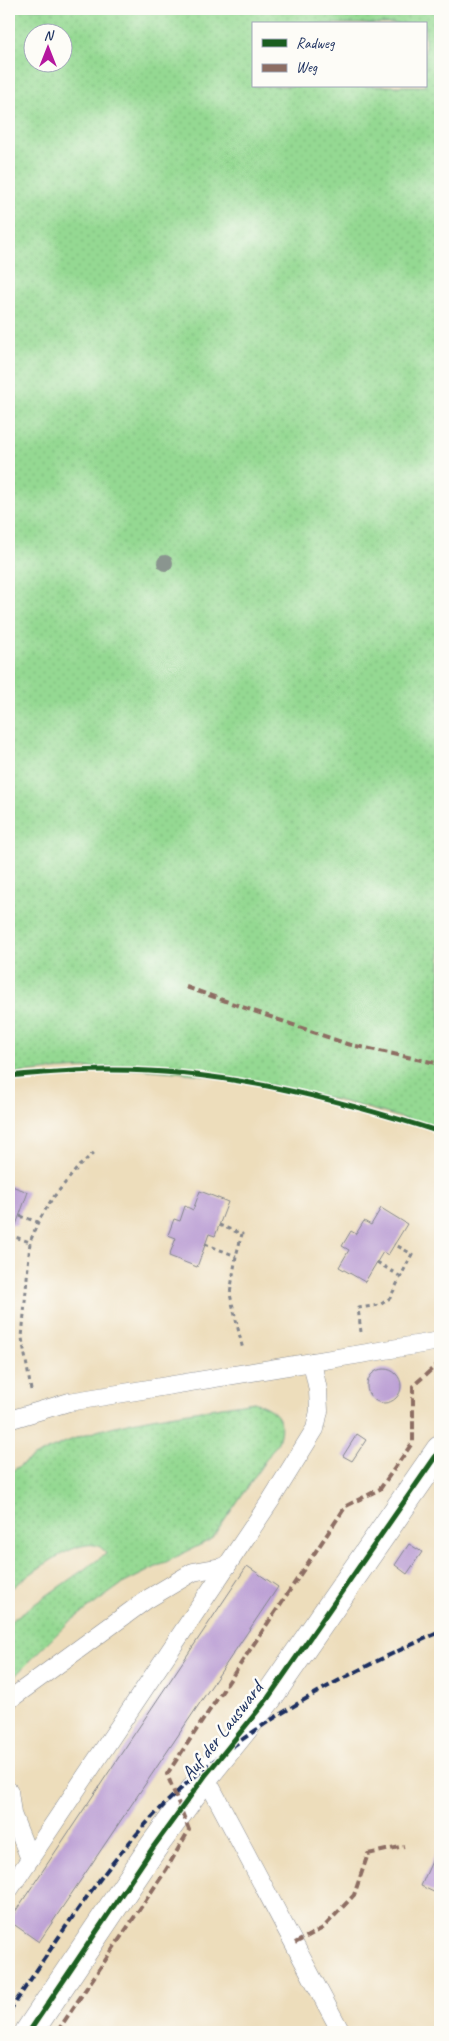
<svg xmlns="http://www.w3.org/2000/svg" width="449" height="2041" viewBox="0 0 449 2041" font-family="Caveat,sans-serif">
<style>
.grass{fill:url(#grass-dots);stroke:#588478;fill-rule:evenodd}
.building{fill:#bb9fd4}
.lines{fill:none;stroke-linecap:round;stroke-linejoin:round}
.service-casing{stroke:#84868c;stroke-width:19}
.minor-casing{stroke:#84868c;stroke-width:29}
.path{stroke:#84868c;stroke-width:3;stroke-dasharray:4 4;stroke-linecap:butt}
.service{stroke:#fff;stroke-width:18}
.minor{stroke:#fff;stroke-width:28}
.rail{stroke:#1b2f5e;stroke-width:4;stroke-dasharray:8 4;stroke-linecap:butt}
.quiet{stroke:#8d6e63;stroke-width:4;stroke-dasharray:8 4;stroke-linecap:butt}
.cycleway-casing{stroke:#fdfcf7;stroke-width:8}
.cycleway{stroke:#1b5e20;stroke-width:5}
.tree{fill:#8a958f}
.labels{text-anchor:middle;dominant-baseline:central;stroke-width:5;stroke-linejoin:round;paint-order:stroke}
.street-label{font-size:20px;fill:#1b2f5e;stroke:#fdfcf7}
</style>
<defs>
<pattern id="grass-dots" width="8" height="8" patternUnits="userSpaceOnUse" patternTransform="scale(1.25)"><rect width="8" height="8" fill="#94d992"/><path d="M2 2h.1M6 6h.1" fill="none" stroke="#7fbb80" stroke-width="1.8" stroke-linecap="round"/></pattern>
</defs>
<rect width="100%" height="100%" fill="#fdfcf7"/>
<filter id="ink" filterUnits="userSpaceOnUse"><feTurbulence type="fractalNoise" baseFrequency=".02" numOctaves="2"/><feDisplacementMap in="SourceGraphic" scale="10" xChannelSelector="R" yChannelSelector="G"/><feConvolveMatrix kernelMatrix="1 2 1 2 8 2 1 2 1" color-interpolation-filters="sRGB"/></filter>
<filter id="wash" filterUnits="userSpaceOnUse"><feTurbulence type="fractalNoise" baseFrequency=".0096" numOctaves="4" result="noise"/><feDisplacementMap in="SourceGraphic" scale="20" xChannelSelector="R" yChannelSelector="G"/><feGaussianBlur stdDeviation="1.12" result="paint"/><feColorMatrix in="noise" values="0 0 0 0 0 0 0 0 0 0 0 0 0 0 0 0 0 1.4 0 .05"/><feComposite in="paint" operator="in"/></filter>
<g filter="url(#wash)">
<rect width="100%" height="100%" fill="#edddbb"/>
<g class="grass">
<path d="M 9,9 L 440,9 L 440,1130 C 334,1095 223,1071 111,1068 C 77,1067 42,1071 9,1074 ZM 253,24 L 425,24 L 425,86 L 253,86 ZM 62,32 L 62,62 L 32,62 L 32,32 Z"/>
<path d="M 254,1402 C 276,1410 286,1418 278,1442 L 212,1539 L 122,1584 L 68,1623 L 9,1682 L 9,1622 L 106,1554 C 92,1523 26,1578 9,1590 L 9,1473 C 20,1466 30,1458 42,1453 C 107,1419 183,1414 254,1402 Z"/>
</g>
<g id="blocks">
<g class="building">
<polygon points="9,1185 28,1192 16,1225 10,1224 9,1227"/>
<polygon points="200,1191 228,1202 215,1236 209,1234 197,1267 169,1256 176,1238 168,1235 174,1219 180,1221 185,1206 193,1210"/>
<polygon points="381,1208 407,1224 388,1255 383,1252 365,1282 339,1267 349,1250 342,1246 351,1231 356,1234 364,1221 371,1225"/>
<circle cx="384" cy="1386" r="17"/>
<polygon points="357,1434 366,1440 352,1461 343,1456"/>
<polygon points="409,1544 422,1552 407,1574 395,1565"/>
<polygon points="247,1566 278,1587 39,1942 9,1921"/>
<polygon points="440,1843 440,1895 421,1886"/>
</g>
</g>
</g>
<g filter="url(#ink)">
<use href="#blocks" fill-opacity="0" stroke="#84868c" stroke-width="1"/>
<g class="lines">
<g class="service-casing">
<g id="service">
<polyline points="9,1420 69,1402 440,1341"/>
<polyline points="9,1700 146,1600 193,1572 227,1566"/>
<polyline points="205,1776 341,2032"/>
<polyline points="9,1791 12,1814 30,1859"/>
<polyline points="9,1890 271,1500 315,1429 319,1411 318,1390 312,1362"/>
</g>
</g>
<g class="minor-casing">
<polyline id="minor" points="29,2032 154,1846 205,1776 268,1698 440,1450"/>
</g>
<g class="path">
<polyline points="20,1216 38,1222"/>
<polyline points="219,1225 242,1234 236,1256 230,1294 243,1350"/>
<polyline points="9,1235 30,1242"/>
<polyline points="205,1244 236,1256"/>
<polyline points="377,1262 401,1277"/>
<polyline points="361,1332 358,1308 380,1305 390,1298 412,1254 394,1244"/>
<polyline points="31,1390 22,1338 30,1242 38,1222 52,1199 79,1166 95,1152"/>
</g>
<use href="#service" class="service"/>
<use href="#minor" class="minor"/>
<path class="rail" d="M 9,2012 C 57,1940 102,1867 163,1806 C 239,1729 342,1675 440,1632"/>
<g class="quiet">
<polyline points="186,987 347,1044 440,1064"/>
<polyline points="295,1943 323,1928 354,1895 368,1854 404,1846"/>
<polyline points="57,2032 166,1870 189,1830 167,1774 346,1506 380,1489 413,1442 413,1386 440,1362"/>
</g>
<g class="cycleway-casing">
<g id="cycleway">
<path d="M 9,1076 C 42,1073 75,1070 108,1070 C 220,1069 334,1098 440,1132"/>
<polyline points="29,2032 154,1846 205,1776 268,1698 440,1450"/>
</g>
</g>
<use href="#cycleway" class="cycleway"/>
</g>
<circle class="tree" cx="165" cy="563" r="8"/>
</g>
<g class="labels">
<g class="street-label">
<text transform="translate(222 1731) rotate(-52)">Auf der Lausward</text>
</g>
</g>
<rect width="449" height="2041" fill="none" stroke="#fdfcf7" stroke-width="30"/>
<rect x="252" y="22" width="175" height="65" fill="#fdfcf7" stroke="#a3aaba"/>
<rect x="262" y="39" width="25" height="8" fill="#1b5e20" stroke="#a3aaba"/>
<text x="296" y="48" font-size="15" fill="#1b2f5e">Radweg</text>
<rect x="262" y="64" width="25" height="8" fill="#8d6e63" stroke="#a3aaba"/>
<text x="296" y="72" font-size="15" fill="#1b2f5e">Weg</text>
<g transform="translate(48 48)"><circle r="24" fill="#fdfcf7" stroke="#a3aaba"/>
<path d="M0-4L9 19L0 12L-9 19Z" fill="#b5179e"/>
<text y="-8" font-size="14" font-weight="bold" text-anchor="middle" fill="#1b2f5e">N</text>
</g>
</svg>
